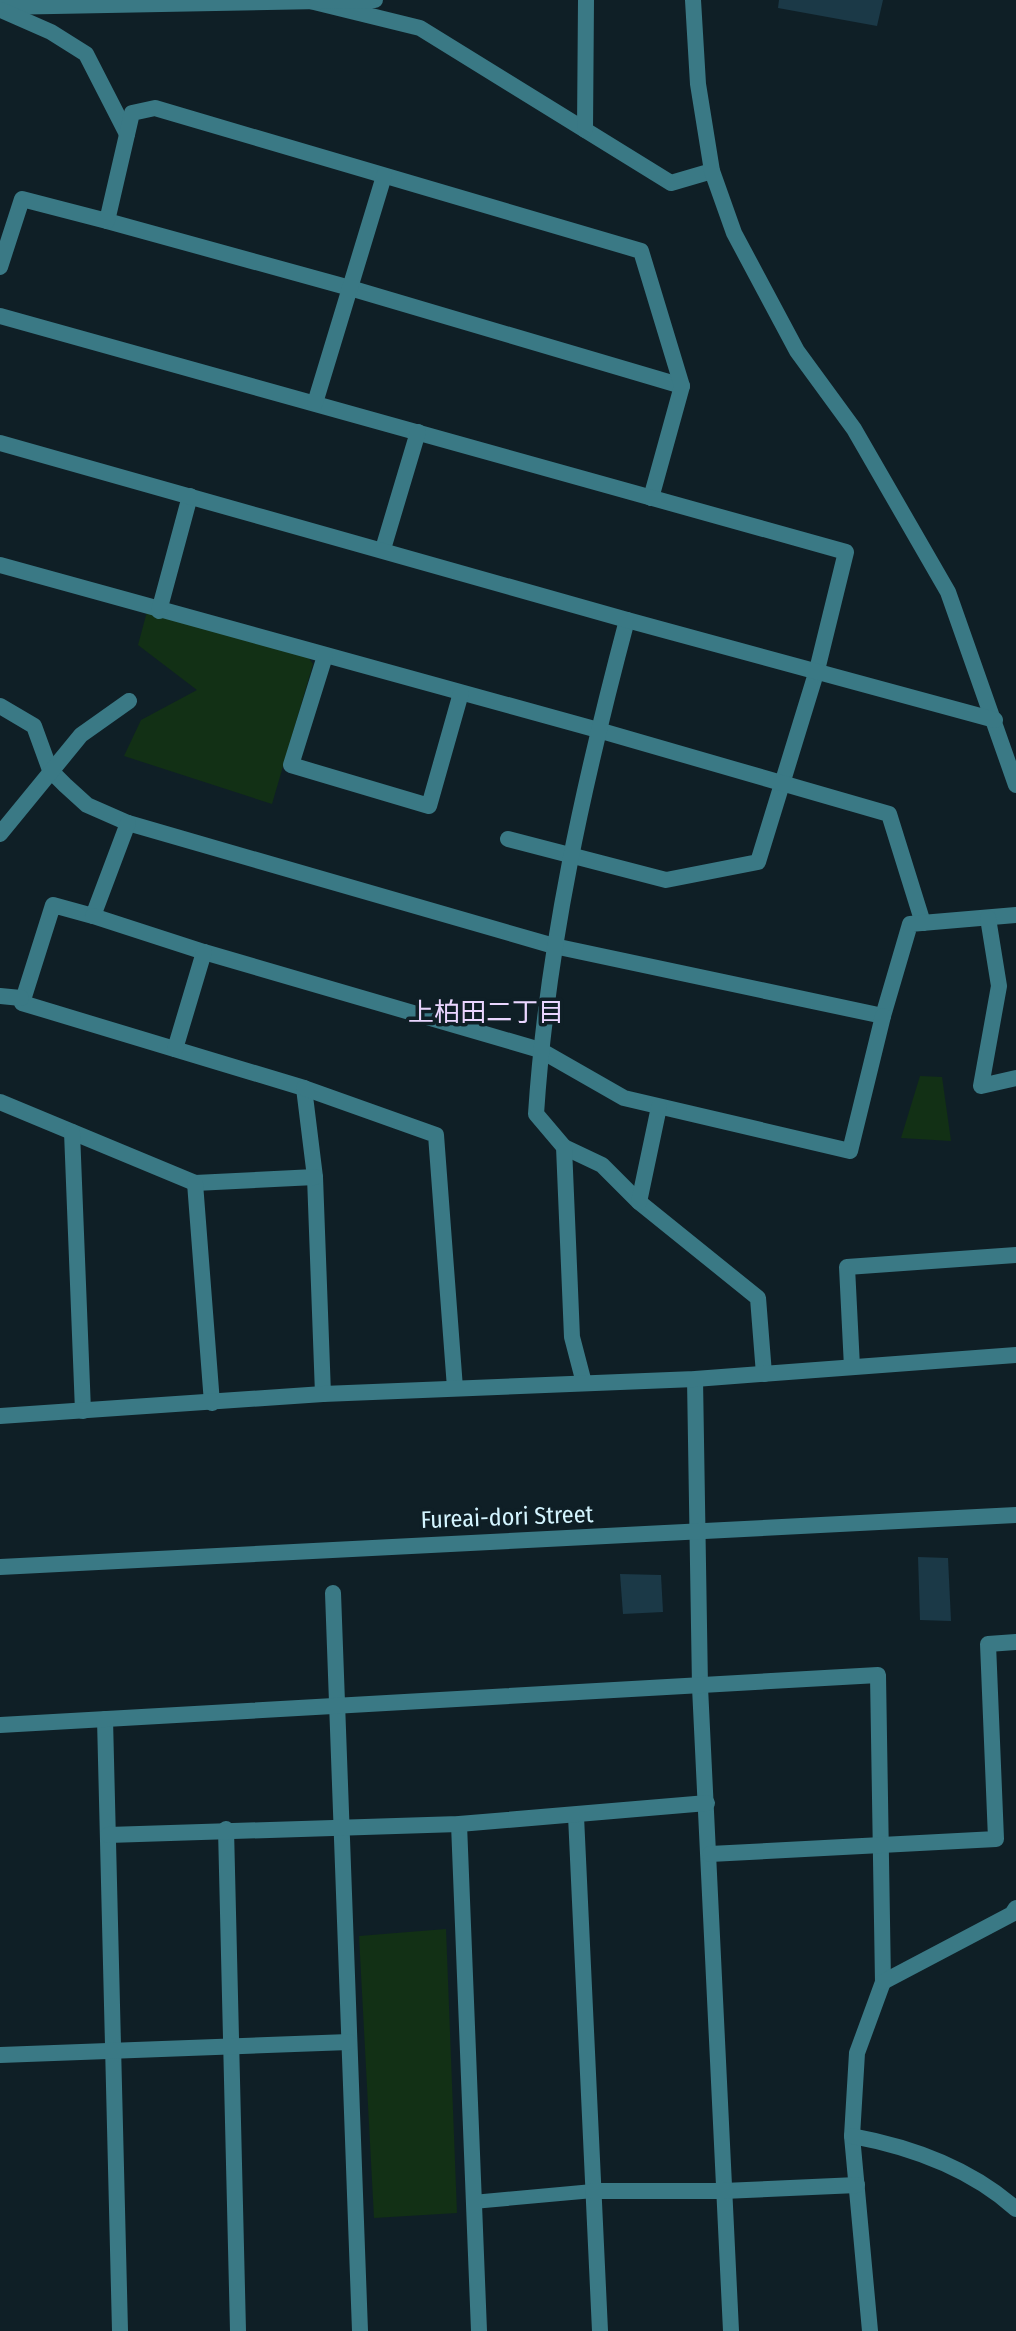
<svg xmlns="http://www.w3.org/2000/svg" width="1016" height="2331" viewBox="0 0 1016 2331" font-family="'Fira Sans Condensed','Noto Sans JP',sans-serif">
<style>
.green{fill:#123015}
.building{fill:#1b3947}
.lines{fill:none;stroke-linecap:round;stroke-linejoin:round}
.pedestrian{stroke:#3a7985;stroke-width:14}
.minor{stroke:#3a7985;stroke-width:16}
.tertiary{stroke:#3a7985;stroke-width:16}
.labels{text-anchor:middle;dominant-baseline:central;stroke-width:7;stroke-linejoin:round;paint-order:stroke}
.street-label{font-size:24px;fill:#d4f5ff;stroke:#0f1f26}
.neighbourhood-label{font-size:26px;fill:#ead6ff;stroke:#0f1f26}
</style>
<rect width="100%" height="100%" fill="#0f1f26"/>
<g class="green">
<polygon points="148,608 305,653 313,664 272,804 124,756 141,720 197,690 138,645"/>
<polygon points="920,1076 942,1077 951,1141 901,1138"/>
<polygon points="446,1929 457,2213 374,2218 359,1936"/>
</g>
<g class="building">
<polygon points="779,0 883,0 877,26 778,8"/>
<polygon points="918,1557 948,1558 951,1621 920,1620"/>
<polygon points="620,1574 661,1575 663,1612 623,1614"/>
</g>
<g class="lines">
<polyline class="pedestrian" points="473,2202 593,2191"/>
<g class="minor">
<polyline points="306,0 420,28 671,183 712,171"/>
<polyline points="693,0 698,84 712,171 734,233 797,351 854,429 948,592 1016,785"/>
<polyline points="0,7 375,0"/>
<polyline points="1,10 51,32 86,54 127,134"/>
<polyline points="585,130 586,0"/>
<polyline points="107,221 350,288 682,386"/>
<polyline points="0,267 22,199 107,221 132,113 155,108 641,251 682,386 651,498"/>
<polyline points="0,316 846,552 817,670 758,862 666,880 508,839"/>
<polyline points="315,403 384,176"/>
<polyline points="383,549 418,432"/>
<polyline points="0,565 598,730 889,814 923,923"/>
<polyline points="159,611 190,496"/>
<polyline points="325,656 291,765 429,806 461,693"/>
<polyline points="0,706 34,726 50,770 65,785 87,805 128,823 554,946 883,1016 910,924 1016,915"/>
<polyline points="128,823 93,916 53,905 22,1003 304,1088 315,1177 323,1394"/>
<polyline points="0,834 81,735 129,701"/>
<polyline points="93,916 204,952 540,1050 624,1098 850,1151 883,1016"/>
<polyline points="988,918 999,986 981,1086 1016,1078"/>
<polyline points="0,996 21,998"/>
<polyline points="175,1049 204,952"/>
<polyline points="304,1088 436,1135 455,1388"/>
<polyline points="0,1102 195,1183 315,1177"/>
<polyline points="72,1132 83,1411"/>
<polyline points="564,1147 602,1165 639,1202 758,1298 764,1374"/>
<polyline points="195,1183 212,1403"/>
<polyline points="639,1202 659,1107"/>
<polyline points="852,1367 847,1267 1016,1255"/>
<polyline points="695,1379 700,1687 731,2331"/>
<path d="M 584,1383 L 572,1337 L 564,1147 L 536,1114 C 547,946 584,782 627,620"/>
<polyline points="0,1416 323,1394 695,1379 1016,1355"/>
<polyline points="333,1593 360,2331"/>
<polyline points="105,1719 120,2331"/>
<polyline points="0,1725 878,1675 883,1982 857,2053 852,2136 870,2331"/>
<polyline points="576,1816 600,2331"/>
<polyline points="459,1824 479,2331"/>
<polyline points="226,1829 238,2331"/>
<polyline points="108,1835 459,1824 707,1803"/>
<polyline points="710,1854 996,1839 988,1644 1016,1642"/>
<polyline points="883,1982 1012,1914 1016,1908"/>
<polyline points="0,2055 349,2042"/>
<path d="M 852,2136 C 912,2147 970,2168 1016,2209"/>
<polyline points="593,2191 723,2191 857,2185"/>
</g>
<g class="tertiary">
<polyline points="0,443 627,620 995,720"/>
<polyline points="0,1567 1016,1515"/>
</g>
</g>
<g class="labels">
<g class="street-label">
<text transform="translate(507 1517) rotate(-2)">Fureai-dori Street</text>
</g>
<g class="neighbourhood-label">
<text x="486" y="1012">上柏田二丁目</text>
</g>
</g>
</svg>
